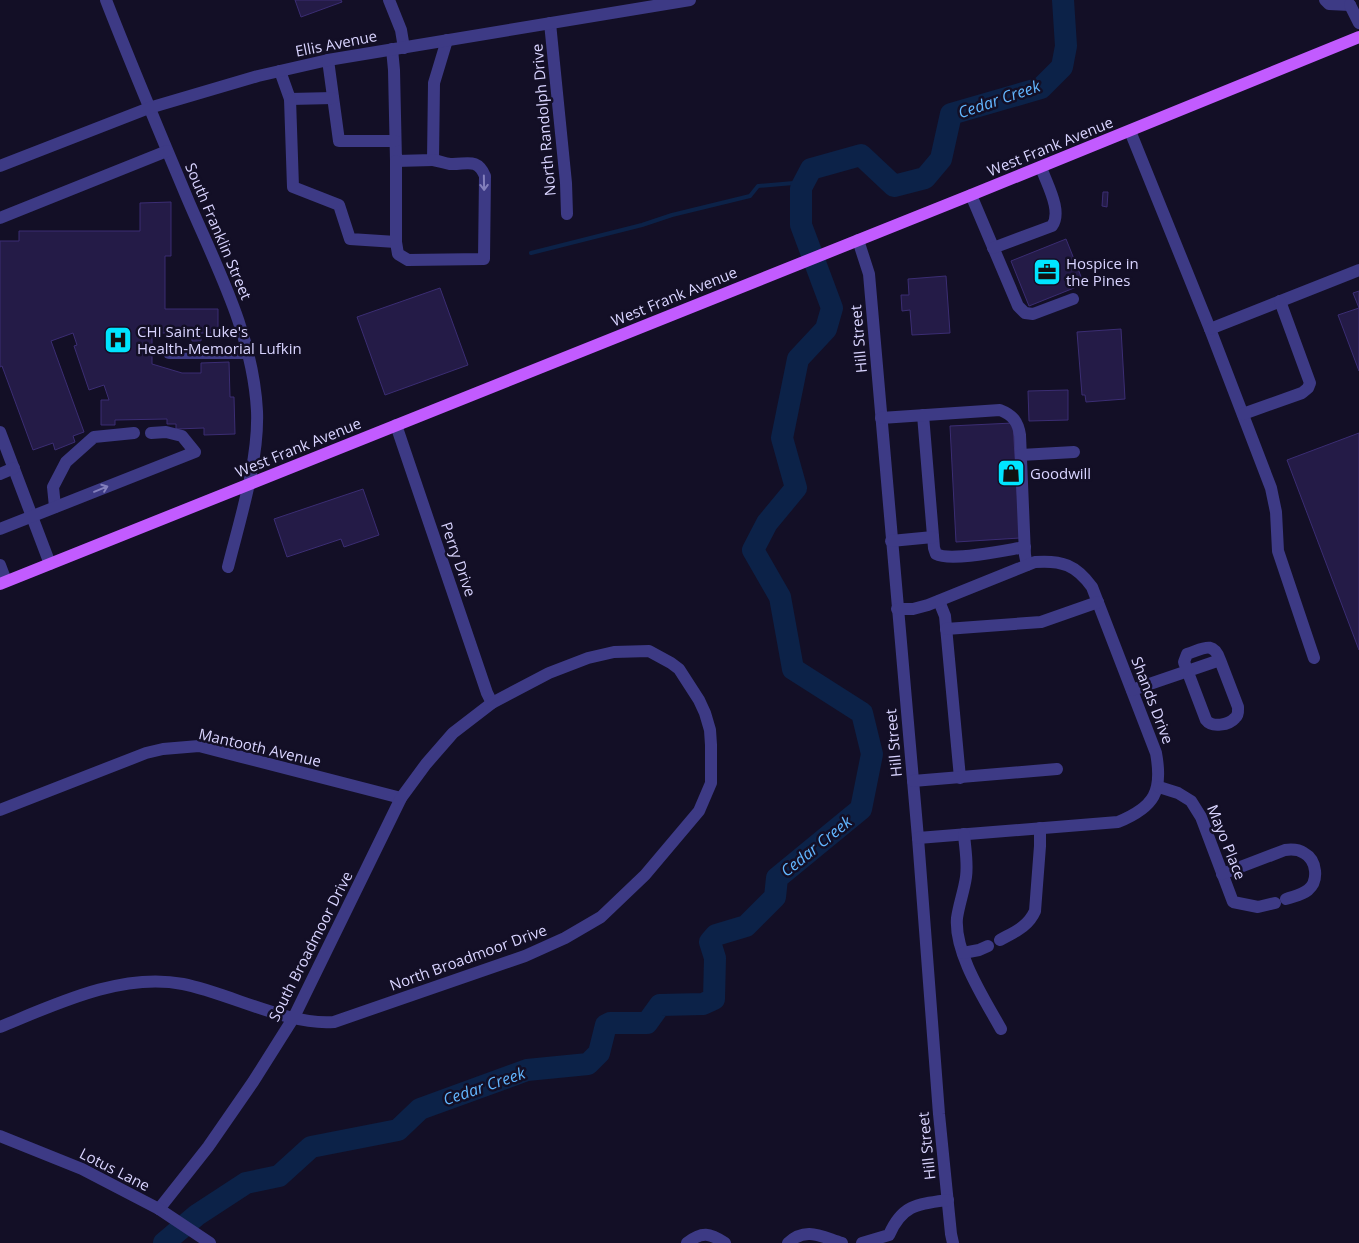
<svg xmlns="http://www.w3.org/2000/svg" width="1359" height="1243" viewBox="0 0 1359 1243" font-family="'Open Sans',sans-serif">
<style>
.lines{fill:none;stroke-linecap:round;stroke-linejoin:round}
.stream{stroke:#0c2248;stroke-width:4}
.river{stroke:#0c2248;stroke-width:22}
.building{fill:#241b47;stroke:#3b2d73}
.minor{stroke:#3d3a85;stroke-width:12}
.major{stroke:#c25bff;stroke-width:12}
.oneway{stroke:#837fbc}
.labels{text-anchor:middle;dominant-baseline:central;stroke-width:5;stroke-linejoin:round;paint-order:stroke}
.street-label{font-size:15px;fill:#d9d4ff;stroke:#130f26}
.poi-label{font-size:15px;fill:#d9d4ff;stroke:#130f26;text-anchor:start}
.water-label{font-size:16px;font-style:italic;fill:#62b6ff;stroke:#130f26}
</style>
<rect width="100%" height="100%" fill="#130f26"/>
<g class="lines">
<polyline class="stream" points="531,253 642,225 672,215 750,196 758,186 805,182"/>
<polyline class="river" points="164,1243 197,1215 246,1183 279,1176 311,1147 398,1130 420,1109 527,1070 588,1064 599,1053 606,1025 610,1023 647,1023 660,1005 703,1004 714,999 715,958 710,942 716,935 746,926 775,897 777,878 861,809 872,754 862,713 793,669 780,597 753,550 767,523 796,488 782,438 798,359 826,329 832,308 801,225 801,188 811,169 861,155 894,186 925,178 941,159 951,114 1041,88 1062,67 1066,46 1063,0"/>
</g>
<g class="building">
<polygon points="295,0 341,0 342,2 301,17"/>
<polygon points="1103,192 1108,192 1107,207 1102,206"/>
<polygon points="171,202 171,256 165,256 165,309 218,309 218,333 201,333 201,341 192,341 192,333 152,333 152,364 182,373 201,373 201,363 229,362 230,397 234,397 235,434 204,435 204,428 176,429 176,424 167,424 167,419 115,420 115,425 101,425 101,400 109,400 104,385 89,390 74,346 77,345 73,333 51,341 84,432 73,436 75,442 55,450 53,443 33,450 2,366 0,367 0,241 19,241 19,231 140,231 140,203"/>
<polygon points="1066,239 1084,284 1029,306 1011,261"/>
<polygon points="946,276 950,333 912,335 910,310 902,311 901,295 909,295 908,279"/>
<polygon points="440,288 468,365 385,395 357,317"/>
<polygon points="1359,291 1359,371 1338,315 1359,308 1353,293"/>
<polygon points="1121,329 1125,399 1086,402 1085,395 1082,395 1077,332"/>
<polygon points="1068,390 1068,420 1029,421 1028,391"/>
<polygon points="1013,423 1020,538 956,542 950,426"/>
<polygon points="1359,433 1359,650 1287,460"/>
<polygon points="363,489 379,535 344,547 341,539 287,557 274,519"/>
</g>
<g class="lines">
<g class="minor">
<path d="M 106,0 C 132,67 160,133 188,200 C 217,268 253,335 257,411 C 259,460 240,519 228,567"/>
<polyline points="389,0 401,30 404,48"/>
<polyline points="1325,0 1329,4 1350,5"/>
<polyline points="1350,5 1359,23"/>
<polyline points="550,23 566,183 567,214"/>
<polyline points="392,49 394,70 396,161 433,160 434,83 447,40"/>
<polyline points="328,60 339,141 395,141"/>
<polyline points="280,71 290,99 333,98"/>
<polyline points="290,99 293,187 339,205 350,239 396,242"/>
<polyline points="1130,131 1210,329 1271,488 1276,512 1278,551 1314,658"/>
<path d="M 396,161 L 396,242 L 398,254 L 408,260 L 484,259 L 485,176 C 477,157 466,165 450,164 C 444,163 439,161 433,160"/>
<polyline points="0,166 149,108 258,76 328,60 690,0"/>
<polyline points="971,195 1018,306 1025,313 1033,314 1073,299"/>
<polyline points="0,218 167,151"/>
<polyline points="858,240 869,274 918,838 939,1114 951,1234 953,1243"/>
<path d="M 993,248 L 1052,226 C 1063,211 1046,183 1041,167"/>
<polyline points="1210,329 1359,270"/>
<polyline points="169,353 248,353"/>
<polyline points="1243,414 1302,393 1308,388 1310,383 1280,301"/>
<path d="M 923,415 L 934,548 L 936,554 C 951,562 1006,550 1025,547"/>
<path d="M 881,418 L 1000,410 C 1013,415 1018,422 1020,435 L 1025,555 L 1027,565"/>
<polyline points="396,425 487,693 492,703"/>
<polyline points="0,432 50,564"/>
<polyline points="1021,455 1074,452"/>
<polyline points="0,474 14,468"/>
<polyline points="55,507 53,487 66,462 94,437 134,433"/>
<polyline points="0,529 195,452 182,436 166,432 151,433"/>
<polyline points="891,541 933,537"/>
<polyline points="0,565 6,581"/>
<polyline points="939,601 945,616 960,778"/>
<path d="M 897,609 L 913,609 L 928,605 L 1035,562 C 1062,560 1076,565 1092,587 L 1156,753 C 1163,791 1155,807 1118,822 L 918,838"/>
<polyline points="946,629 1041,622 1098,602"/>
<path d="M 1132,690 L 1220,660 L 1238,707 C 1238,710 1239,715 1235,718 C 1229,725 1212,728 1206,720 L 1184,662 L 1187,654 C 1203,649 1213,640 1220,660"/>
<polyline points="913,781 1057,769"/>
<polyline points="1159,787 1178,793 1191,801 1201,817 1233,902 1258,907 1275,903"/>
<polyline points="0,810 146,753 163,749 199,746 401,798"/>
<path d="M 964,834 C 965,848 968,862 966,877 C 964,891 959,904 957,918 C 954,953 985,1000 1001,1029"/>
<path d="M 1222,874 L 1285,850 C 1292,849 1298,849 1304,853 C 1317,860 1319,881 1308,890 C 1302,895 1294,896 1286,899"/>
<path d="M 1000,940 C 1014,932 1028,927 1035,911 L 1040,846 L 1040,828"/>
<polyline points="963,953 979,950 988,946"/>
<path d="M 0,1027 C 56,1004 122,972 183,984 C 229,993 289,1026 334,1022 L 525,956 L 565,938 L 601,917 L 645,875 L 699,811 L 711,783 L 711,745 L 710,730 L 705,713 L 699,700 L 679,669 L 671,663 L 649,651 L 614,652 L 588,658 L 549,673 L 492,703 L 453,733 L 426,764 L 401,798 L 294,1017 L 253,1082 L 208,1147 L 159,1209"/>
<polyline points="0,1136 82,1169 159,1209 210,1243"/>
<path d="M 687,1243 C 702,1231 710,1233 725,1243"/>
<path d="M 788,1243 C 806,1226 822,1237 842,1243"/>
<path d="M 862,1243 L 889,1235 C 902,1205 917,1204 948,1200"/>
</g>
<polyline class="major" points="0,584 971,195 1359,37"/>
</g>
<defs><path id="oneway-shaft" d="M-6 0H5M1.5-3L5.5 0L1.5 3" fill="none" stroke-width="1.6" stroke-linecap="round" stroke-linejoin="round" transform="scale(1.25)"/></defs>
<g class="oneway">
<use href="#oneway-shaft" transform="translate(484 183) rotate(89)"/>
<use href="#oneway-shaft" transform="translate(101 489) rotate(-22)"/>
</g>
<defs>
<g id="office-square" transform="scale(1.4375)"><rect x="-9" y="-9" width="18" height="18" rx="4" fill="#00e5ff" stroke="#130f26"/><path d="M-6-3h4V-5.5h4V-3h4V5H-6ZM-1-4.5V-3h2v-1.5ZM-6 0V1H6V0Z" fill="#111"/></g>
<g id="hospital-square" transform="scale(1.4375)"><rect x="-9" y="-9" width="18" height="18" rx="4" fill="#00e5ff" stroke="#130f26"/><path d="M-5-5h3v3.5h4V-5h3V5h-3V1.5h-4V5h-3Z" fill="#111"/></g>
<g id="shop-square" transform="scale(1.4375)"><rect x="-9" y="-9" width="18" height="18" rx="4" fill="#00e5ff" stroke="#130f26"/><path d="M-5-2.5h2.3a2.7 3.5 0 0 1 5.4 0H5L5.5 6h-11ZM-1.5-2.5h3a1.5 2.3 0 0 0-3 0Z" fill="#111"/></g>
</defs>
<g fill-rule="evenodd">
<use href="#office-square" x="1047" y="272"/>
<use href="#hospital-square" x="118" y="340"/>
<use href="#shop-square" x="1011" y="473"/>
</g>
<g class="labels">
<g class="street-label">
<text transform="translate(336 43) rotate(-11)">Ellis Avenue</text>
<text transform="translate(543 120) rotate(-95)">North Randolph Drive</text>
<text transform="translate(1050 146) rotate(-22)">West Frank Avenue</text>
<text transform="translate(219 231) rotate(67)">South Franklin Street</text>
<text transform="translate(674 296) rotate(-22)">West Frank Avenue</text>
<text transform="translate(858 339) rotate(-95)">Hill Street</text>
<text transform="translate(298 447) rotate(-22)">West Frank Avenue</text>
<text transform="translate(459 559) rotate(71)">Perry Drive</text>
<text transform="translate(1153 700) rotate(69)">Shands Drive</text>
<text transform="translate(893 743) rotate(-95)">Hill Street</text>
<text transform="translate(260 747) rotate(13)">Mantooth Avenue</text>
<text transform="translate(1227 842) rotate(68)">Mayo Place</text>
<text transform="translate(310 946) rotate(-63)">South Broadmoor Drive</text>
<text transform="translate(468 957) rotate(-20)">North Broadmoor Drive</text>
<text transform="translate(926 1146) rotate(-96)">Hill Street</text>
<text transform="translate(115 1169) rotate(27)">Lotus Lane</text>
</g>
<g class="poi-label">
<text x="1066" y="263">Hospice in<tspan x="1066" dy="17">the Pines</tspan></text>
<text x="137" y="331">CHI Saint Luke's<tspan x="137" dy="17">Health-Memorial Lufkin</tspan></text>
<text x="1030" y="473">Goodwill</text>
</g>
<g class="water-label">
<text transform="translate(999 99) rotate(-19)">Cedar Creek</text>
<text transform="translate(816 846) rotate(-39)">Cedar Creek</text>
<text transform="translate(484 1086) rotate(-19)">Cedar Creek</text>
</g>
</g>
</svg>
